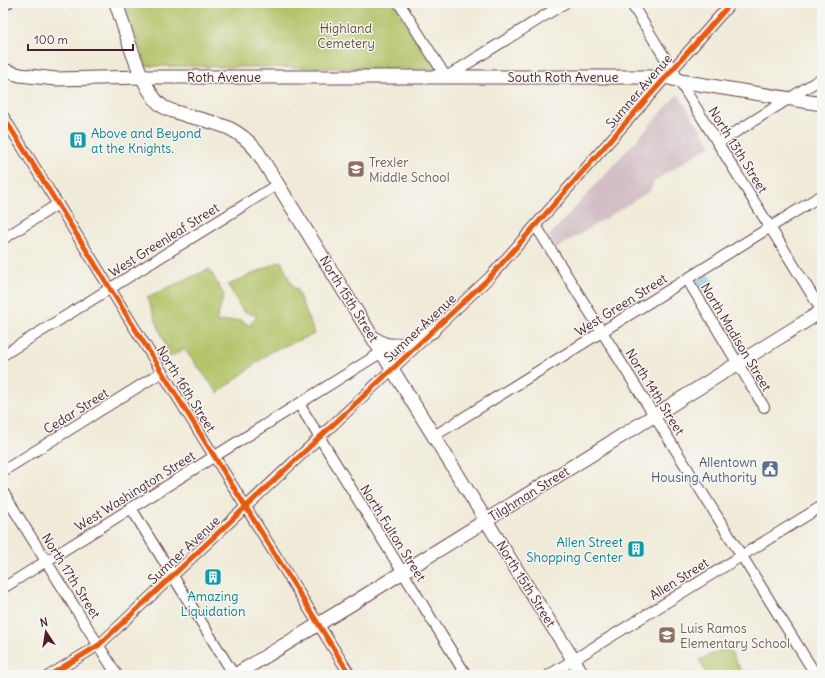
<svg xmlns="http://www.w3.org/2000/svg" width="825" height="678" viewBox="0 0 825 678" font-family="Delius,sans-serif">
<style>
.industrial{fill:#d2bec4}
.green{fill:#b2c367;stroke:#7e7149}
.water{fill:#5fbadd;stroke:#546c84}
.lines{fill:none;stroke-linecap:round;stroke-linejoin:round}
.minor-casing{stroke:#633e45;stroke-width:12}
.major-casing{stroke:#633e45;stroke-width:15}
.minor{stroke:#fff;stroke-width:10}
.major{stroke:#fff;stroke-width:13}
.cycleway-casing{stroke:#f6f6f2;stroke-width:8}
.cycleway{stroke:#e8590c;stroke-width:5}
.labels{text-anchor:middle;dominant-baseline:central;stroke-width:3;stroke-linejoin:round;paint-order:stroke}
.park-label{font-size:13px;fill:#69503d;stroke:#f6f6f2}
.street-label{font-size:13px;fill:#4a1f2b;stroke:#f6f6f2}
.culture-label{font-size:13px;fill:#0d838f;stroke:#f6f6f2;text-anchor:start}
.education-label{font-size:13px;fill:#785e54;stroke:#f6f6f2;text-anchor:start}
.service-label{font-size:13px;fill:#4e5e75;stroke:#f6f6f2;text-anchor:end}
</style>
<rect width="100%" height="100%" fill="#f6f6f2"/>
<filter id="ink" filterUnits="userSpaceOnUse"><feTurbulence type="fractalNoise" baseFrequency=".025" numOctaves="2"/><feDisplacementMap in="SourceGraphic" scale="8" xChannelSelector="R" yChannelSelector="G"/><feConvolveMatrix kernelMatrix="1 2 1 2 8 2 1 2 1" color-interpolation-filters="sRGB"/></filter>
<filter id="wash" filterUnits="userSpaceOnUse"><feTurbulence type="fractalNoise" baseFrequency=".012" numOctaves="4" result="noise"/><feDisplacementMap in="SourceGraphic" scale="16" xChannelSelector="R" yChannelSelector="G"/><feGaussianBlur stdDeviation="0.9" result="paint"/><feColorMatrix in="noise" values="0 0 0 0 0 0 0 0 0 0 0 0 0 0 0 0 0 1.4 0 .05"/><feComposite in="paint" operator="in"/></filter>
<g filter="url(#wash)">
<rect width="100%" height="100%" fill="#f0ebd9"/>
<polygon class="industrial" points="678,94 711,145 654,181 650,191 556,249 549,236"/>
<g class="green">
<polygon points="124,3 393,3 435,69 146,66"/>
<polygon points="281,261 294,289 296,288 315,334 272,351 218,393 184,349 170,357 147,297 209,269 224,295 216,322 241,320 252,327 251,323 257,316 243,311 228,285"/>
<polygon points="728,647 743,674 708,675 699,660"/>
</g>
<polygon class="water" points="707,275 710,276 712,281 710,289 705,292 701,290 697,284 698,280"/>
</g>
<g filter="url(#ink)">
<g class="lines">
<g class="minor-casing">
<g id="minor">
<polyline points="399,3 446,77 565,3"/>
<polyline points="631,3 822,311"/>
<polyline points="3,6 8,3"/>
<polyline points="3,116 350,675"/>
<polyline points="718,143 822,78"/>
<polyline points="536,226 816,675"/>
<polyline points="3,239 58,204"/>
<polyline points="687,279 764,407"/>
<polyline points="3,355 278,184"/>
<polyline points="299,404 466,675"/>
<polyline points="434,436 822,195"/>
<polyline points="3,471 162,372"/>
<polyline points="3,492 117,675"/>
<polyline points="131,508 234,675"/>
<polyline points="3,588 382,352"/>
<polyline points="50,675 99,645 490,277 731,3"/>
<polyline points="549,675 822,506"/>
</g>
</g>
<g class="major-casing">
<g id="major">
<path d="M 116,3 C 125,29 141,90 162,106 C 169,111 177,112 185,115 C 216,124 235,124 257,151 L 513,564 L 583,675"/>
<polyline points="3,70 20,75 56,79 143,77 666,77 680,81 822,104"/>
<path d="M 374,338 C 377,340 381,343 385,344 C 399,349 421,337 433,331"/>
<polyline points="235,675 350,605 822,311"/>
</g>
</g>
<use href="#minor" class="minor"/>
<use href="#major" class="major"/>
<g class="cycleway-casing">
<g id="cycleway">
<polyline points="3,116 350,675"/>
<polyline points="50,675 99,645 490,277 731,3"/>
</g>
</g>
<use href="#cycleway" class="cycleway"/>
</g>
</g>
<defs>
<g id="building-square" transform="scale(0.9)"><rect x="-9" y="-9" width="18" height="18" rx="4" fill="#0f9aa8" stroke="#f6f6f2"/><path d="M-4-6H4V6H1V3H-1V6H-4ZM-2.5-4.3h1.7v1.8h-1.7ZM.8-4.3h1.7v1.8H.8ZM-2.5-1h1.7V.8h-1.7ZM.8-1h1.7V.8H.8Z" fill="#fff"/></g>
<g id="school-square" transform="scale(0.9)"><rect x="-9" y="-9" width="18" height="18" rx="4" fill="#8d6e63" stroke="#f6f6f2"/><path d="M0-5L7-2L0 1L-7-2ZM-4 1L0 2.5L4 1V4Q0 6-4 4Z" fill="#fff"/></g>
<g id="civic-square" transform="scale(0.9)"><rect x="-9" y="-9" width="18" height="18" rx="4" fill="#5c6f8a" stroke="#f6f6f2"/><path d="M-.6-6.5H3V-4.5H.6V-3L4-1V1h2V6H-6V1h2V-1L-.6-3ZM-1.2 2.5V6h2.4V2.5Z" fill="#fff"/></g>
</defs>
<g fill-rule="evenodd">
<use href="#building-square" x="78" y="140"/>
<use href="#school-square" x="356" y="169"/>
<use href="#civic-square" x="770" y="469"/>
<use href="#building-square" x="636" y="549"/>
<use href="#building-square" x="213" y="577"/>
<use href="#school-square" x="667" y="635"/>
</g>
<g class="labels">
<g class="park-label">
<text x="346" y="28">Highland<tspan x="346" dy="15">Cemetery</tspan></text>
</g>
<g class="street-label">
<text x="224" y="77">Roth Avenue</text>
<text x="563" y="77">South Roth Avenue</text>
<text transform="translate(639 91) rotate(-49)">Sumner Avenue</text>
<text transform="translate(738 150) rotate(58)">North 13th Street</text>
<text transform="translate(164 240) rotate(-32)">West Greenleaf Street</text>
<text transform="translate(349 299) rotate(58)">North 15th Street</text>
<text transform="translate(621 305) rotate(-32)">West Green Street</text>
<text transform="translate(420 328) rotate(-43)">Sumner Avenue</text>
<text transform="translate(736 337) rotate(59)">North Madison Street</text>
<text transform="translate(186 389) rotate(58)">North 16th Street</text>
<text transform="translate(655 392) rotate(58)">North 14th Street</text>
<text transform="translate(76 411) rotate(-32)">Cedar Street</text>
<text transform="translate(135 491) rotate(-32)">West Washington Street</text>
<text transform="translate(529 494) rotate(-32)">Tilghman Street</text>
<text transform="translate(393 533) rotate(58)">North Fulton Street</text>
<text transform="translate(184 550) rotate(-43)">Sumner Avenue</text>
<text transform="translate(71 576) rotate(58)">North 17th Street</text>
<text transform="translate(679 579) rotate(-32)">Allen Street</text>
<text transform="translate(526 584) rotate(58)">North 15th Street</text>
</g>
<g class="culture-label">
<text x="91" y="133">Above and Beyond<tspan x="91" dy="15">at the Knights.</tspan></text>
<text x="623" y="542" text-anchor="end">Allen Street<tspan x="623" dy="15">Shopping Center</tspan></text>
<text x="213" y="596" text-anchor="middle">Amazing<tspan x="213" dy="15">Liquidation</tspan></text>
</g>
<g class="education-label">
<text x="369" y="162">Trexler<tspan x="369" dy="15">Middle School</tspan></text>
<text x="680" y="628">Luis Ramos<tspan x="680" dy="15">Elementary School</tspan></text>
</g>
<g class="service-label">
<text x="757" y="462">Allentown<tspan x="757" dy="15">Housing Authority</tspan></text>
</g>
</g>
<rect width="825" height="678" fill="none" stroke="#f6f6f2" stroke-width="16"/>
<g transform="translate(46 632) rotate(348)" stroke="#f6f6f2" stroke-width="3" paint-order="stroke">
<path d="M0-3L7 15L0 10L-7 15Z" fill="#4a1f2b"/>
<text y="-6" font-size="11" font-weight="bold" text-anchor="middle" fill="#4a1f2b">N</text>
</g>
<path d="M28 44v6h105v-6" fill="none" stroke="#4a1f2b" stroke-width="2"/>
<text x="34" y="44" font-size="12" fill="#4a1f2b" stroke="#f6f6f2" stroke-width="3" paint-order="stroke">100 m</text>
</svg>
